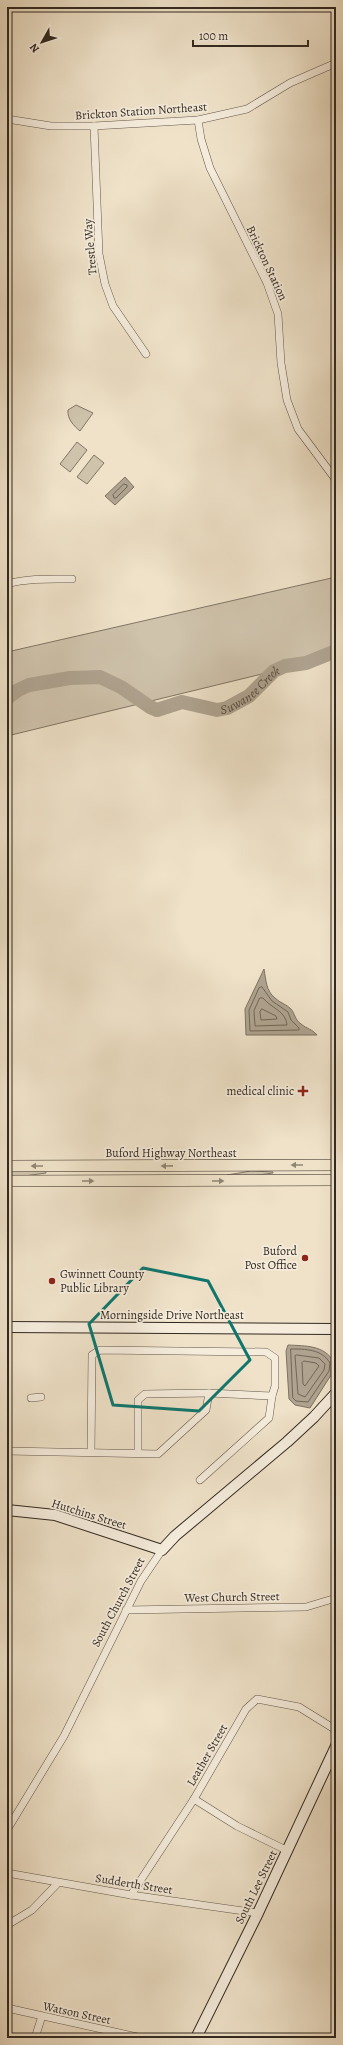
<svg xmlns="http://www.w3.org/2000/svg" width="343" height="2045" viewBox="0 0 343 2045" font-family="Alegreya,serif">
<style>
.green{fill:#cfc3ac;stroke:#807666}
.water{fill:#afa390;stroke:#7d7263}
.lines{fill:none;stroke-linecap:round;stroke-linejoin:round}
.shore{stroke:#706658;stroke-width:1}
.river{stroke:#afa390;stroke-width:14}
.street-casing{stroke:#61574a;stroke-width:8}
.secondary-casing{stroke:#322920;stroke-width:12}
.primary-casing{stroke:#322920;stroke-width:12}
.street{stroke:#f5ecdc;stroke-width:7}
.secondary{stroke:#f5ecdc;stroke-width:10}
.primary{stroke:#efe2c9;stroke-width:11}
.oneway{fill:#908674}
.marked{fill:none;stroke:#0f766e;stroke-width:3;stroke-linejoin:round}
.poi-dot{fill:#8f2418;stroke:#f5ecdc;stroke-width:1.5}
.labels{text-anchor:middle;dominant-baseline:central;stroke-width:3.5;stroke-linejoin:round;paint-order:stroke}
.street-label{font-size:12px;fill:#322920;stroke:#f5ecdc}
.poi-label{font-size:12px;fill:#322920;stroke:#f5ecdc;text-anchor:end}
.water-label{font-size:13px;font-style:italic;fill:#584e42;stroke:#f5ecdc}
</style>
<rect width="100%" height="100%" fill="#efe2c9"/>
<filter id="stains"><feTurbulence type="fractalNoise" baseFrequency=".005" numOctaves="4"/><feColorMatrix values="0 0 0 0 .2 0 0 0 0 .09 0 0 0 0 .02 0 0 0 .5 -.17"/></filter>
<radialGradient id="worn" r=".72"><stop offset=".6" stop-color="#630" stop-opacity="0"/><stop offset="1" stop-color="#630" stop-opacity=".3"/></radialGradient>
<g class="green">
<path d="M 76,405 L 93,413 L 80,431 C 74,426 67,419 68,410 Z"/>
<polygon points="77,442 87,450 70,472 60,464"/>
<polygon points="94,455 104,463 87,484 77,477"/>
<polygon points="336,577 336,656 7,736 7,652"/>
<polygon points="7,1171 46,1171 46,1173 24,1176 7,1176"/>
<polygon points="251,1171 273,1172 273,1173 244,1177 227,1175"/>
</g>
<g class="water">
<polygon points="125,477 134,487 115,505 105,496"/>
<path d="M 264,969 C 266,980 266,991 275,998 C 280,1003 286,1004 291,1009 C 295,1014 295,1020 301,1024 C 307,1029 312,1029 317,1035 L 246,1035 L 245,1009 Z"/>
<path d="M 288,1345 C 306,1346 324,1345 334,1362 L 333,1372 L 310,1408 L 295,1405 L 289,1399 L 286,1351 Z"/>
</g>
<g class="lines">
<g class="shore">
<polygon points="124,484 127,485 127,487 116,498 114,498 113,495"/>
<polygon points="262,987 272,1001 288,1012 291,1020 299,1028 299,1030 250,1031 249,1010 259,988"/>
<path d="M 260,998 L 263,998 C 271,1008 286,1011 287,1025 L 255,1026 L 254,1011 Z"/>
<polygon points="262,1009 276,1016 277,1019 261,1020 260,1012"/>
<path d="M 291,1349 C 305,1349 322,1349 330,1363 L 329,1371 L 308,1402 L 296,1401 L 293,1398 Z"/>
<polygon points="297,1355 319,1358 325,1364 324,1370 305,1397 298,1394 295,1356"/>
<polygon points="304,1361 316,1363 319,1366 305,1386 303,1384 302,1363"/>
</g>
<path class="river" id="s1" d="M 7,698 L 18,690 L 29,685 L 70,678 L 100,677 L 121,687 L 150,707 L 157,710 L 182,702 L 217,710 L 227,708 L 249,696 L 274,671 L 285,666 L 306,663 L 336,651"/>
<g class="street-casing">
<g id="street">
<polyline points="7,119 51,126 94,126 198,120 247,109 290,83 336,63"/>
<polyline points="198,120 201,139 210,168 267,283 278,314 281,363 287,400 298,429 336,480"/>
<polyline points="94,126 99,254 105,284 113,306 146,354"/>
<path d="M 7,584 C 28,578 50,579 72,579"/>
<polyline points="31,1398 41,1397"/>
<polyline points="7,1451 158,1454 206,1410 209,1393 272,1396 269,1418 200,1480"/>
<polyline points="91,1452 92,1355 100,1350 266,1352 275,1358 275,1386 272,1396"/>
<polyline points="138,1453 138,1400 145,1394 209,1393"/>
<polyline points="126,1610 306,1607 336,1598"/>
<polyline points="194,1799 237,1826 288,1851"/>
<polyline points="7,1830 64,1736 141,1581 162,1550"/>
<polyline points="7,1873 131,1895 258,1913"/>
<polyline points="131,1895 194,1799 246,1709 257,1699 299,1707 336,1730"/>
<polyline points="7,1925 32,1910 58,1883"/>
<polyline points="7,2008 142,2038"/>
<polyline points="35,2038 42,2016"/>
</g>
</g>
<g class="secondary-casing">
<g id="secondary">
<polyline points="7,1327 336,1329"/>
<polyline points="7,1510 55,1515 162,1550 175,1536 287,1442 314,1417 336,1393"/>
<polyline points="196,2038 258,1913 336,1746"/>
</g>
</g>
<g class="primary-casing">
<g id="primary">
<polyline points="7,1166 336,1165"/>
<polyline points="7,1181 336,1180"/>
</g>
</g>
<use href="#street" class="street"/>
<use href="#secondary" class="secondary"/>
<use href="#primary" class="primary"/>
</g>
<defs><path id="oneway-solid" d="M-6-.8H1V-3.2L6.5 0L1 3.2V.8H-6Z"/></defs>
<g class="oneway">
<use href="#oneway-solid" transform="translate(297 1165) rotate(-180)"/>
<use href="#oneway-solid" transform="translate(37 1166) rotate(-180)"/>
<use href="#oneway-solid" transform="translate(167 1166) rotate(179)"/>
<use href="#oneway-solid" transform="translate(88 1181)"/>
<use href="#oneway-solid" transform="translate(218 1181)"/>
</g>
<path class="marked" d="M 143,1268 L 208,1281 L 250,1360 L 199,1411 L 113,1405 L 89,1324 Z"/>
<g class="poi-dot">
<path d="M301 1085h4v4h4v4h-4v4h-4v-4h-4v-4h4z"/>
<circle cx="305" cy="1258" r="4"/>
<circle cx="52" cy="1281" r="4"/>
</g>
<g class="labels">
<g class="street-label">
<text transform="translate(141 111) rotate(-4)">Brickton Station Northeast</text>
<text transform="translate(90 247) rotate(-95)">Trestle Way</text>
<text transform="translate(267 263) rotate(65)">Brickton Station</text>
<text x="171" y="1153">Buford Highway Northeast</text>
<text x="172" y="1315">Morningside Drive Northeast</text>
<text transform="translate(89 1514) rotate(17)">Hutchins Street</text>
<text transform="translate(232 1597) rotate(-1)">West Church Street</text>
<text transform="translate(118 1602) rotate(-62)">South Church Street</text>
<text transform="translate(207 1755) rotate(-60)">Leather Street</text>
<text transform="translate(134 1884) rotate(9)">Sudderth Street</text>
<text transform="translate(256 1887) rotate(-64)">South Lee Street</text>
<text transform="translate(77 2013) rotate(12)">Watson Street</text>
</g>
<g class="poi-label">
<text x="294" y="1091">medical clinic</text>
<text x="297" y="1251">Buford<tspan x="297" dy="14">Post Office</tspan></text>
<text x="60" y="1274" text-anchor="start">Gwinnett County<tspan x="60" dy="14">Public Library</tspan></text>
</g>
<g class="water-label">
<text stroke="none"><textPath href="#s1" startOffset="265">Suwanee Creek</textPath></text>
</g>
</g>
<rect width="343" height="2045" fill="none" stroke="#efe2c9" stroke-width="24"/>
<rect x="8" y="8" width="327" height="2029" fill="none" stroke="#322920" stroke-width="2"/>
<rect x="12" y="12" width="319" height="2021" fill="none" stroke="#322920"/>
<g transform="translate(42 42) rotate(231)" stroke="#f5ecdc" stroke-width="3" paint-order="stroke">
<path d="M0-3L7 15L0 10L-7 15Z" fill="#322920"/>
<text y="-6" font-size="11" font-weight="bold" text-anchor="middle" fill="#322920">N</text>
</g>
<path d="M193 40v6h115v-6" fill="none" stroke="#322920" stroke-width="2"/>
<text x="199" y="40" font-size="12" fill="#322920" stroke="#f5ecdc" stroke-width="3" paint-order="stroke">100 m</text>
<rect width="100%" height="100%" filter="url(#stains)"/>
<rect width="100%" height="100%" fill="url(#worn)"/>
</svg>
